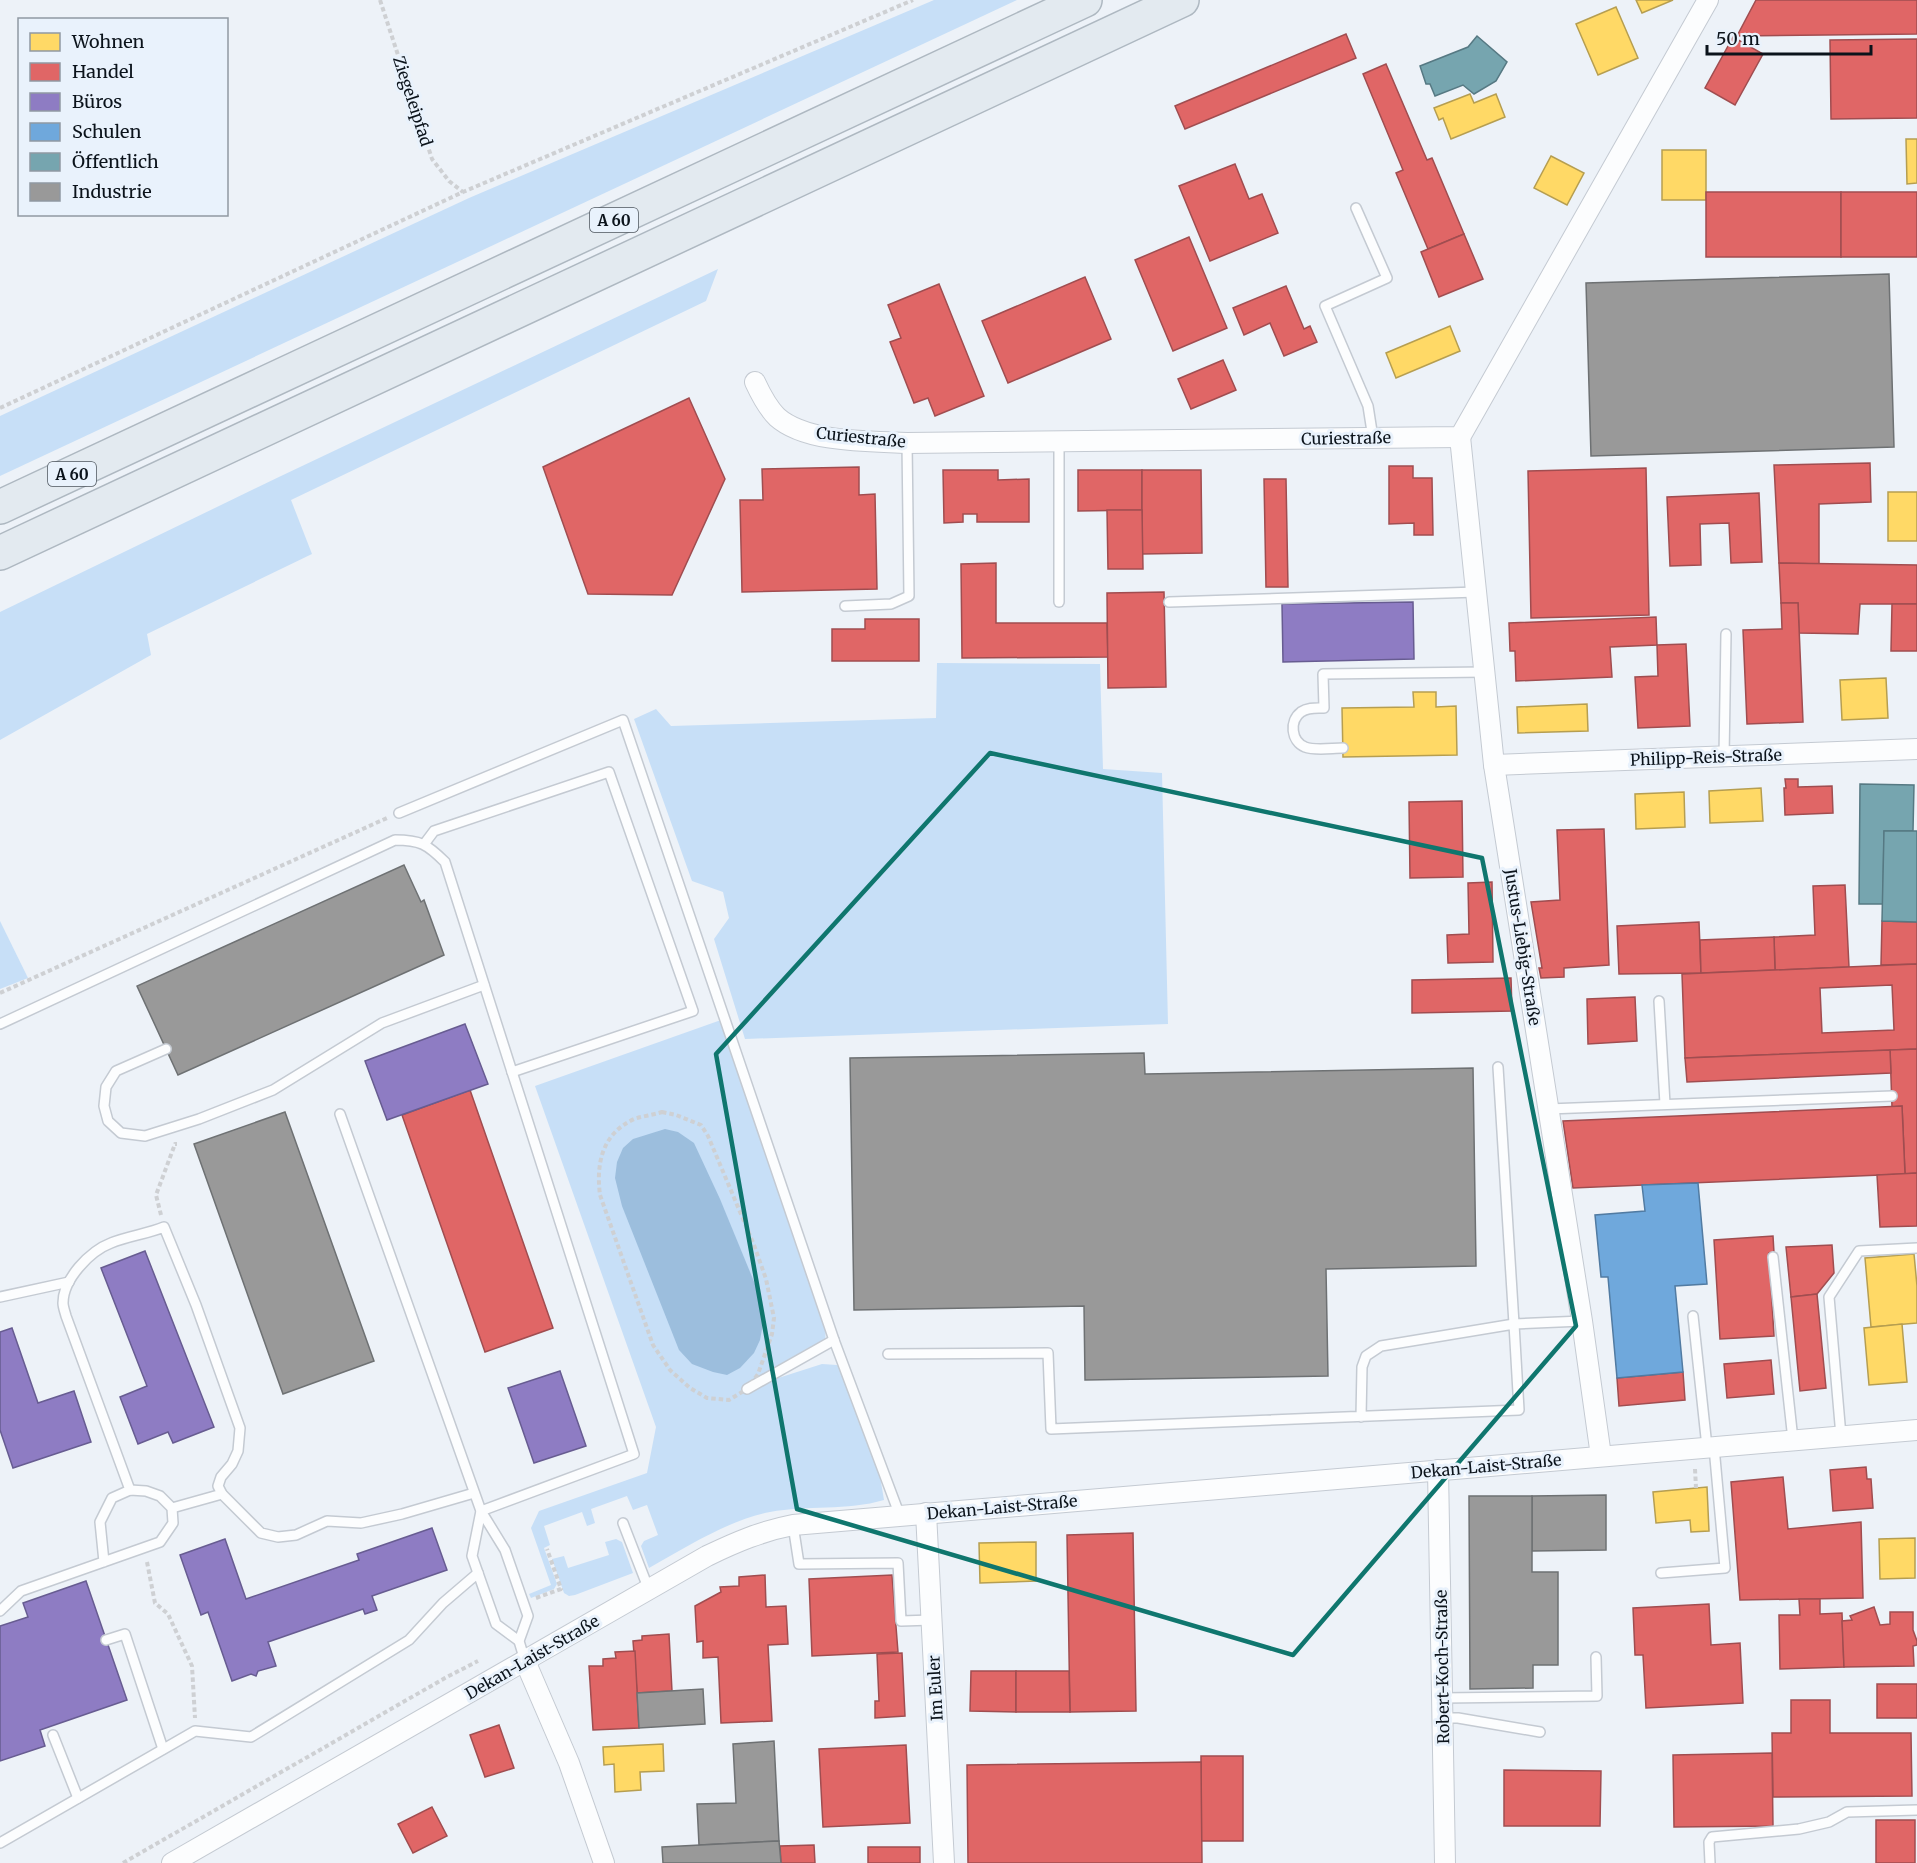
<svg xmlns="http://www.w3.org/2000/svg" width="1917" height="1863" viewBox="0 0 1917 1863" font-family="Merriweather,serif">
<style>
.green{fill:#c7dff7}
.water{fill:#9cbedd}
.homes{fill:#ffd966;stroke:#b69e50;stroke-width:1.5}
.shops{fill:#e06666;stroke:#a04d50;stroke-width:1.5;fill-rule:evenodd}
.offices{fill:#8e7cc3;stroke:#675c91;stroke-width:1.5}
.schools{fill:#6fa8dc;stroke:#517ba2;stroke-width:1.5}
.public{fill:#76a5af;stroke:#567983;stroke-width:1.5}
.industry{fill:#999;stroke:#6e7173;stroke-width:1.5}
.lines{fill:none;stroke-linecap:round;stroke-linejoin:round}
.lane-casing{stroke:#c4cad2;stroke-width:12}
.street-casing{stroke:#c4cad2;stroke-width:22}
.highway-casing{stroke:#aeb8c1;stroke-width:36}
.path{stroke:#ced0d3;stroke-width:4;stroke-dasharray:4.5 3;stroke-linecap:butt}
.lane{stroke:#fcfdfe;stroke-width:9}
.street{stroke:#fcfdfe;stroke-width:20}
.highway{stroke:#e3eaf0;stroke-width:33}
.marked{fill:none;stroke:#0f766e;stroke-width:4.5;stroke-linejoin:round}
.labels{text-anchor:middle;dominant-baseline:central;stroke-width:6;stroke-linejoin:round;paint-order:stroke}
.shield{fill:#e9f2fc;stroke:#4e565e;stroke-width:1.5}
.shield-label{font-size:15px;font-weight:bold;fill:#0b131b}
.street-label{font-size:16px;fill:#0b131b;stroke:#e9f2fc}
</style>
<rect width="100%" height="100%" fill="#edf2f8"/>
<g class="green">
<polygon points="934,0 1017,0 0,476 0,416 469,198"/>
<polygon points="718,269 706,301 291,500 312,554 147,634 151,655 0,740 0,612 281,476"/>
<polygon points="937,663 1100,664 1103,769 1162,773 1168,1024 745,1039 714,939 729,918 723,892 692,881 634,719 656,709 671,726 936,718"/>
<polygon points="0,921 28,978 0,989"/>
<path d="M 721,1020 L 826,1322 L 825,1347 L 772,1380 L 822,1364 L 837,1365 L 844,1373 L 879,1470 L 884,1500 C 847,1511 807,1505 770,1512 C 726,1521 687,1547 649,1568 L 641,1546 L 644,1541 L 658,1535 L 647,1505 L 633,1510 L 627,1496 L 591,1509 L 595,1523 L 587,1526 L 582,1512 L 544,1526 L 550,1545 L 544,1548 L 557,1584 L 554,1589 L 531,1598 L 529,1594 L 551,1585 L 531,1528 L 539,1511 L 647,1473 L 656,1427 L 535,1086 Z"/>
<polygon points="616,1539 622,1542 633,1573 575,1595 569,1596 564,1593 552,1559 564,1556 568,1568 609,1555 605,1542"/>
</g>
<polygon class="water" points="665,1129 678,1132 694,1143 720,1199 762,1301 763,1324 760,1340 754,1353 740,1368 727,1375 713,1372 692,1364 679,1350 622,1206 615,1178 617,1162 623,1148 633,1139"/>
<g class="homes">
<polygon points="1636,0 1673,0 1642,13"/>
<polygon points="1616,7 1638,58 1598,75 1576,24"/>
<polygon points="1470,94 1474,103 1496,94 1505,117 1451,139 1443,118 1439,120 1434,108"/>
<polygon points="1906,139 1917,139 1917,183 1907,184"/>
<rect x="1662" y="150" width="44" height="50"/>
<polygon points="1551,156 1584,173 1567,205 1534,188"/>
<polygon points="1450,326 1460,351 1396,378 1386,353"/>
<rect x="1888" y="492" width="29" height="49"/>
<polygon points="1886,678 1888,718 1842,720 1840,680"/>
<polygon points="1413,692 1436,692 1436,707 1456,706 1457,755 1343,757 1342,708 1414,707"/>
<polygon points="1587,704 1588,731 1518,733 1517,707"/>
<polygon points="1761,788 1763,821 1710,823 1709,791"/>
<polygon points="1684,792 1685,827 1636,829 1635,794"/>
<polygon points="1914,1254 1917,1286 1917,1323 1871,1327 1865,1258"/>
<polygon points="1902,1324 1907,1382 1869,1385 1864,1328"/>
<polygon points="1707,1487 1709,1531 1691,1532 1690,1520 1656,1523 1653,1492"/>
<polygon points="1915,1538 1915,1578 1880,1579 1879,1539"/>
<polygon points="1036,1542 1036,1581 980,1583 979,1543"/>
<polygon points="663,1744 664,1771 640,1772 641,1790 615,1792 614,1764 604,1765 603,1747"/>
</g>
<g class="shops">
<polygon points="1756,0 1917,0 1917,34 1737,36"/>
<polygon points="1346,34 1356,58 1185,129 1175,106"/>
<polygon points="1733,37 1763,54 1735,105 1705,88"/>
<polygon points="1917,39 1917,118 1831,119 1830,40"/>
<polygon points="1386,64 1427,160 1432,158 1464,234 1428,249 1396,173 1403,170 1363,74"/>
<polygon points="1235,164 1249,199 1262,194 1278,233 1210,261 1179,186"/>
<rect x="1706" y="192" width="135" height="65"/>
<rect x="1841" y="192" width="76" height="65"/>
<polygon points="1464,234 1483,279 1439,297 1421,252"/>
<polygon points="1189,237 1227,328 1173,351 1135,260"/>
<polygon points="1085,277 1111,339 1008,383 982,321"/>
<polygon points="939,284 984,396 935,416 928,398 914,403 890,342 901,338 888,305"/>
<polygon points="1286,286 1304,329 1310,326 1317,342 1284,356 1270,323 1244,335 1233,308"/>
<polygon points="1223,360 1236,390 1191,409 1178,379"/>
<polygon points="689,398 725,479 672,595 588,594 543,467"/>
<polygon points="1870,463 1871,502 1819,504 1819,564 1779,563 1774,465"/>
<polygon points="1389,466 1413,466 1413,478 1432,478 1433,535 1414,535 1414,523 1389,524"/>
<polygon points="859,467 859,495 875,494 877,589 742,592 740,500 763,500 762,469"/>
<polygon points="1646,468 1649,615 1531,618 1528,471"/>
<polygon points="943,470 998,470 998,480 1029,479 1029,522 977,522 977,514 963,514 963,522 944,523"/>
<polygon points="1078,470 1142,470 1142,510 1078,511"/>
<polygon points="1142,470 1201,470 1202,553 1142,554"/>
<polygon points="1264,479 1286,479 1288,587 1266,587"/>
<polygon points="1759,493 1762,562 1731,563 1729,523 1700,524 1701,565 1670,566 1667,497"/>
<polygon points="1107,510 1142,510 1143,569 1108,569"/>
<polygon points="996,563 996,623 1107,623 1108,657 962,658 961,564"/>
<polygon points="1779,563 1917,565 1917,604 1860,604 1858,634 1799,633 1798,603 1781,603"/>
<polygon points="1164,592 1166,687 1108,688 1107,593"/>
<polygon points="1781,603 1798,603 1803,722 1747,724 1743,630 1782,629"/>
<polygon points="1892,604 1917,604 1917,651 1891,651"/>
<polygon points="1656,617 1657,645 1610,647 1612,677 1516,681 1515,651 1510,651 1509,623"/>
<polygon points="865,619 919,619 919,661 832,661 832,629 865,629"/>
<polygon points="1686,644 1690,726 1638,728 1635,677 1658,676 1657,645"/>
<polygon points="1785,779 1798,779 1798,787 1832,786 1833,813 1785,815 1784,788 1786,788"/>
<polygon points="1462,801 1463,877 1410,878 1409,802"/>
<polygon points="1604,829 1609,965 1564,968 1564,977 1541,978 1539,968 1542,968 1531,902 1560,900 1557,830"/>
<polygon points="1492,882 1493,962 1448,963 1447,935 1469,934 1468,883"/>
<polygon points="1845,885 1849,967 1775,970 1774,937 1815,935 1813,886"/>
<polygon points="1882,921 1917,922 1917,964 1881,965"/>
<polygon points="1699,922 1701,973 1619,974 1617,926"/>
<polygon points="1774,937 1775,970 1701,973 1700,940"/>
<path d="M 1917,964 L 1917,1049 L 1685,1058 L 1682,974 ZM 1892,985 L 1894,1030 L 1822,1033 L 1820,988 Z"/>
<polygon points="1511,978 1512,1011 1412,1013 1412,980"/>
<polygon points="1635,997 1637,1041 1588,1044 1587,999"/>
<polygon points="1917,1049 1917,1173 1905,1174 1902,1106 1892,1107 1890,1050"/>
<polygon points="1890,1050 1891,1073 1687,1082 1685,1058"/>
<polygon points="470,1090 553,1328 485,1352 402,1115"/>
<polygon points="1902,1106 1905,1174 1573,1188 1563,1121"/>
<polygon points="1917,1173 1917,1226 1880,1227 1877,1175"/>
<polygon points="1773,1236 1774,1253 1769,1253 1774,1336 1720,1339 1714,1240"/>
<polygon points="1832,1245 1834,1273 1817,1294 1791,1297 1786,1247"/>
<polygon points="1817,1294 1826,1388 1800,1391 1791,1297"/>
<polygon points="1771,1360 1774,1394 1727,1398 1724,1364"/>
<polygon points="1683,1372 1685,1400 1619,1406 1617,1378"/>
<polygon points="1866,1467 1867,1479 1871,1479 1873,1508 1833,1511 1830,1470"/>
<polygon points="1783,1477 1788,1529 1861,1522 1863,1598 1740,1600 1731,1482"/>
<polygon points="1133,1533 1136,1711 1070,1712 1067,1535"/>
<polygon points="765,1575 766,1607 786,1606 788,1644 768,1645 772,1721 721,1723 718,1657 703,1658 703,1641 697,1642 695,1606 721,1592 720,1587 739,1586 739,1577"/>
<polygon points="892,1575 898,1652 812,1656 809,1579"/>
<polygon points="1799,1599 1820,1599 1820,1614 1842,1613 1844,1667 1780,1669 1779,1615 1800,1615"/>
<polygon points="1709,1604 1711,1645 1740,1643 1743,1703 1646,1708 1643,1655 1635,1655 1633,1608"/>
<polygon points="1874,1607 1880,1625 1890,1624 1890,1612 1913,1612 1913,1630 1917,1641 1917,1645 1913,1646 1914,1666 1844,1667 1842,1621 1852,1620 1850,1616"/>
<polygon points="669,1634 672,1691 637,1693 633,1641 642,1640 642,1636"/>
<polygon points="635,1651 639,1728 593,1730 589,1666 603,1666 603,1659 616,1658 615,1652"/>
<polygon points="902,1653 905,1716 875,1718 875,1701 879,1701 877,1654"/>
<polygon points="971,1671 1016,1671 1016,1712 970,1711"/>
<polygon points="1016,1671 1069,1671 1070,1712 1016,1712"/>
<rect x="1877" y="1684" width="40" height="34"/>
<polygon points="1791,1700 1830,1700 1830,1733 1911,1733 1912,1796 1773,1797 1772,1733 1791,1733"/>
<polygon points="499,1725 514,1768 485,1777 470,1735"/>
<polygon points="906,1745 910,1823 823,1827 819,1749"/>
<polygon points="1772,1753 1773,1826 1674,1827 1673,1755"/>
<rect x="1201" y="1756" width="42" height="85"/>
<polygon points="1201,1762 1202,1863 968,1863 967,1765"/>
<polygon points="1504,1770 1601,1771 1600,1826 1504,1826"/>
<polygon points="432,1807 447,1836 413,1853 398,1824"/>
<rect x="1876" y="1820" width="39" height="43"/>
<polygon points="814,1845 815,1863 781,1863 780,1846"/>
<rect x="868" y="1847" width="52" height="16"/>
</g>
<g class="offices">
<polygon points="1413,602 1414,659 1283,662 1282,604"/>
<polygon points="465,1024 488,1084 387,1120 365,1061"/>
<polygon points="145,1251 214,1427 173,1443 168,1432 138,1444 120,1397 147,1386 101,1268"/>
<polygon points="12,1328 38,1403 74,1391 91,1442 13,1468 0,1430 0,1332"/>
<polygon points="560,1371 586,1446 534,1463 508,1388"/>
<polygon points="432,1528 447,1570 372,1596 377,1610 365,1614 363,1609 268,1642 276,1666 258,1671 256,1676 251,1674 232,1681 208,1612 201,1615 180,1555 225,1539 246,1599 359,1560 357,1554"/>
<polygon points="86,1581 127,1700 40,1730 45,1746 0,1761 0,1626 28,1617 23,1603"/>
</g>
<polygon class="schools" points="1698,1183 1707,1284 1675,1286 1683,1372 1617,1378 1608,1277 1601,1277 1595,1215 1645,1211 1642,1185"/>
<g class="public">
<polygon points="1477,36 1507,62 1496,81 1474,94 1463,85 1435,96 1430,84 1426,84 1420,66 1468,47"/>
<polygon points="1860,784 1914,785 1913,831 1884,831 1883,904 1859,904"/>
<polygon points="1884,831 1917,831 1917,922 1882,921"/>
</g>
<g class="industry">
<polygon points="1889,274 1894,447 1591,456 1586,283"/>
<polygon points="404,865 421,902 424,900 444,955 178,1075 137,986"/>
<polygon points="1144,1053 1145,1074 1473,1068 1476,1266 1326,1269 1328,1376 1085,1380 1084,1306 854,1310 850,1058"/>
<polygon points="285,1112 374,1361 283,1394 194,1144"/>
<polygon points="1606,1495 1606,1550 1532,1551 1532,1496"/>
<polygon points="1469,1496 1532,1496 1532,1572 1558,1572 1558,1665 1533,1665 1533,1688 1470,1689"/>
<polygon points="703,1689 705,1724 639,1728 637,1693"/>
<polygon points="774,1741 779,1841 699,1845 697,1804 736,1803 733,1744"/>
<polygon points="779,1841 781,1863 663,1863 662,1847"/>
</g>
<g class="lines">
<g class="lane-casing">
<g id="lane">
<polyline points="1356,208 1387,278 1325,306 1368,406 1373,438"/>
<polyline points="1059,602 1059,441"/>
<polyline points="1169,602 1477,592"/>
<polyline points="845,606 891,604 909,596 907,443"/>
<path d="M 1343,748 C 1332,748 1315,751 1305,747 C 1291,741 1289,721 1301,712 C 1308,707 1316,708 1324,708 L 1323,674 L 1485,672"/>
<polyline points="1724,757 1726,634"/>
<polyline points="399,813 623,720 834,1340 900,1516"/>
<polyline points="425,843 434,831 609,772 693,1011 512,1072"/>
<polyline points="1659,1001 1665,1104"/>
<path d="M 0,1024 L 395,840 C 420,840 427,844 445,862 L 634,1454 L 481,1511 L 505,1550 L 528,1616 L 519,1641 L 525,1661"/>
<polyline points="166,1049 116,1071 106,1087 104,1106 108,1121 121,1133 145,1136 199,1119 273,1090 382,1023 484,985"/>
<polyline points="1498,1067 1514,1324 1582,1321"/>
<polyline points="1548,1109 1892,1096"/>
<polyline points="340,1114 481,1511 472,1556 496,1624 519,1641"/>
<polyline points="1773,1257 1793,1440"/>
<polyline points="0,1297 69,1282"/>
<polyline points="1693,1316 1707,1447"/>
<polyline points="888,1354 1048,1353 1051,1429 1519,1410 1514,1324 1381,1346 1366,1356 1362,1367 1361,1417"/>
<polyline points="747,1389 834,1340"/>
<polyline points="1841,1436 1829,1297 1859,1251 1917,1248"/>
<path d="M 130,1490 L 66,1316 C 65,1312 63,1307 63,1303 C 63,1279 90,1251 111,1243 C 128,1236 147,1234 164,1227 L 196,1305 L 240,1428 L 238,1451 L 232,1464 L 221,1477 L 218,1486 L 222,1494 L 261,1533 L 278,1537 L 296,1535 L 327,1521 L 361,1523 L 402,1514 L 474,1493"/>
<polyline points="172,1508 222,1494"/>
<polyline points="623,1523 649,1590"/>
<polyline points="793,1525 799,1564 898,1563 901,1621 932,1620"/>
<polyline points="1661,1573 1725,1568 1714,1447"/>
<polyline points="0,1611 21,1591 160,1542 173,1523 172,1508 160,1496 146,1491 130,1490 112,1498 100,1522 104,1562"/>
<polyline points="106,1640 125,1634 163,1749"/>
<polyline points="1442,1698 1597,1696 1596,1657"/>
<polyline points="1442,1718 1458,1718 1540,1732"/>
<polyline points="53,1735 78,1798"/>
<polyline points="0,1843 195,1731 251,1737 409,1640 443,1603 478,1573"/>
<polyline points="1710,1863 1709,1842 1712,1837 1799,1829 1829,1822 1847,1812 1917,1810"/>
</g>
</g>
<g class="street-casing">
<g id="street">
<path d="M 755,382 C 761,395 767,407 777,417 C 806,443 870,441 907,443 L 1460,437 L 1708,0"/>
<polyline points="1460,437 1494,765 1582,1321 1601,1456"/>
<polyline points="1494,765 1917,749"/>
<polyline points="1438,1470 1445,1863"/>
<polyline points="926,1513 944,1863"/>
<polyline points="525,1661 569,1763 604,1863"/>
<path d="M 172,1863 L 707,1556 C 736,1542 762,1531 793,1525 L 1917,1430"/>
</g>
</g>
<g class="highway-casing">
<g id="highway">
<polyline points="0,507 1085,0"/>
<polyline points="0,553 1182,0"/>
</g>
</g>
<g class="path">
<polyline points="380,0 432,159 449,181 463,192"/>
<polyline points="0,408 463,192 913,0"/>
<polyline points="0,993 387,818"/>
<path d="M 662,1112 L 676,1115 L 701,1125 L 708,1136 L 754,1245 L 766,1279 L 774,1318 L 772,1334 L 758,1374 L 747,1389 L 729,1400 L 707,1398 L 690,1388 L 670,1370 L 653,1345 L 600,1195 C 596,1163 602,1134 634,1119 C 643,1116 653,1115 662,1112 Z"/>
<polyline points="161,1215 156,1195 175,1144 177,1144"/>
<polyline points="1695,1469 1696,1488"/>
<polyline points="147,1562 155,1603 168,1614 192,1666 195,1718"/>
<polyline points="536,1598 561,1589 547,1549"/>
<polyline points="123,1863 445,1678 478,1661"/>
</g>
<use href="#lane" class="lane"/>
<use href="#street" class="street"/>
<use href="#highway" class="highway"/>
</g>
<path class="marked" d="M 990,753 L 1482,858 L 1576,1326 L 1293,1655 L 797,1509 L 716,1054 Z"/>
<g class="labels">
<g class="shield">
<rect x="590" y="208" width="48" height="24" rx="4.5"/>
<rect x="48" y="462" width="48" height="24" rx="4.5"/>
</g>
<g class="shield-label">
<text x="614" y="220">A 60</text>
<text x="72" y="474">A 60</text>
</g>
<g class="street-label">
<text transform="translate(413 101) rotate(72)">Ziegeleipfad</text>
<text transform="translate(861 437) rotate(6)">Curiestraße</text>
<text transform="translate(1346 438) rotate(-1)">Curiestraße</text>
<text transform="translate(1706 757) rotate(-2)">Philipp-Reis-Straße</text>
<text transform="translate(1523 947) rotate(81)">Justus-Liebig-Straße</text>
<text transform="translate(1486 1466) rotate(-5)">Dekan-Laist-Straße</text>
<text transform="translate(1002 1507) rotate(-5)">Dekan-Laist-Straße</text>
<text transform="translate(532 1657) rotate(-30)">Dekan-Laist-Straße</text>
<text transform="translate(1442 1667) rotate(-91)">Robert-Koch-Straße</text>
<text transform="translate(935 1688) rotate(-93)">Im Euler</text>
</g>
</g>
<rect x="18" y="18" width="210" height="198" fill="#e9f2fc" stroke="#9099a2" stroke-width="1.5"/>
<rect x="30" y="33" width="30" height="18" fill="#ffd966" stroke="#9099a2" stroke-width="1.5"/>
<text x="72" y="48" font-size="18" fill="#0b131b">Wohnen</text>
<rect x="30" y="63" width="30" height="18" fill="#e06666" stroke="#9099a2" stroke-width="1.5"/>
<text x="72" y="78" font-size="18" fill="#0b131b">Handel</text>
<rect x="30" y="93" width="30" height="18" fill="#8e7cc3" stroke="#9099a2" stroke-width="1.5"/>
<text x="72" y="108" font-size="18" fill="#0b131b">Büros</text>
<rect x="30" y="123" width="30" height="18" fill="#6fa8dc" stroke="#9099a2" stroke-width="1.5"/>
<text x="72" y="138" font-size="18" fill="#0b131b">Schulen</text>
<rect x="30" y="153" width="30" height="18" fill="#76a5af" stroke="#9099a2" stroke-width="1.5"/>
<text x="72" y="168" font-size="18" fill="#0b131b">Öffentlich</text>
<rect x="30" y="183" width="30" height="18" fill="#999999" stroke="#9099a2" stroke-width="1.5"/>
<text x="72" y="198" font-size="18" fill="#0b131b">Industrie</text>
<path d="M1707 45v9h164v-9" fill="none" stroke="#0b131b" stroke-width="3"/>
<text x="1716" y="45" font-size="18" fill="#0b131b" stroke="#e9f2fc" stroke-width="4.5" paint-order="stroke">50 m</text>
</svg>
